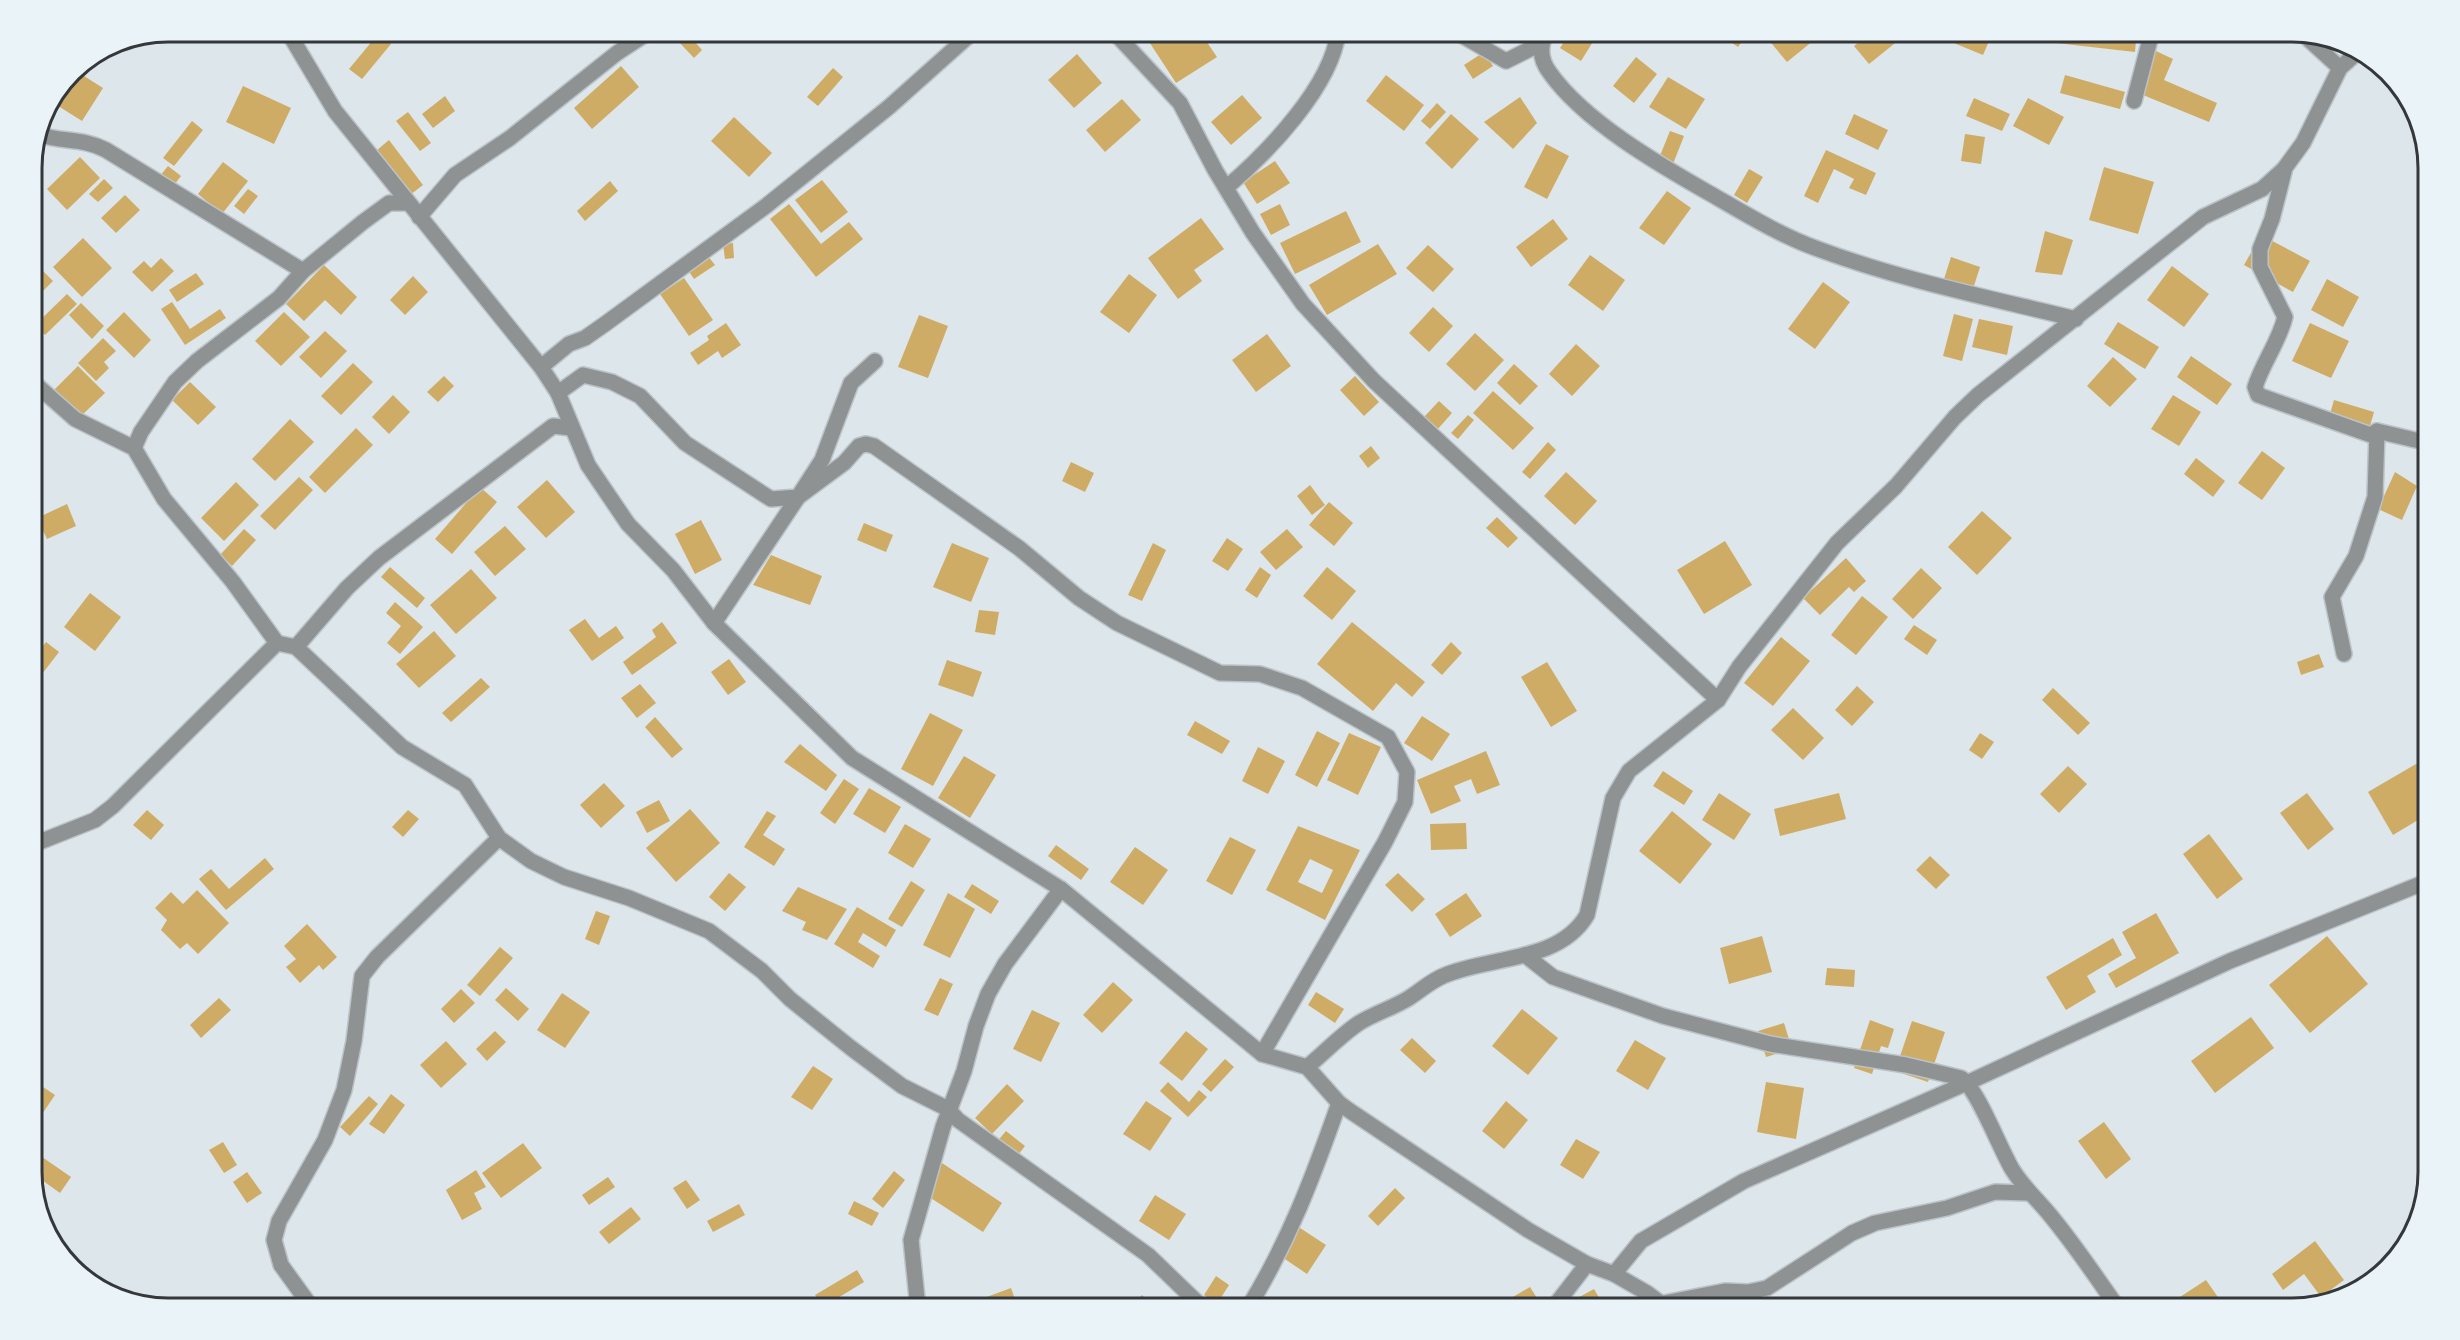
<svg xmlns="http://www.w3.org/2000/svg" width="2460" height="1340" viewBox="0 0 2460 1340" font-family="'IBM Plex Sans',sans-serif">
<style>
.building{fill:#cfac65;fill-rule:evenodd}
.lines{fill:none;stroke-linecap:round;stroke-linejoin:round}
.minor-casing{stroke:#bbc3c8;stroke-width:18}
.minor{stroke:#8e9293;stroke-width:15}
.rim{fill:none;stroke:#34383a;stroke-width:3}
</style>
<rect width="100%" height="100%" fill="#dde6eb"/>
<g class="building">
<polygon points="1154,32 1200,32 1217,57 1176,83 1146,37"/>
<polygon points="1561,32 1599,32 1581,61 1560,48 1568,36"/>
<polygon points="1716,32 1749,32 1738,47"/>
<polygon points="1762,32 1824,32 1787,62"/>
<polygon points="1872,32 1909,32 1869,64 1854,46"/>
<polygon points="1947,32 1993,32 1983,55 1944,39"/>
<polygon points="2058,32 2136,41 2135,52 2056,43"/>
<polygon points="687,33 702,50 694,58 678,41"/>
<polygon points="378,34 391,44 362,79 349,69"/>
<polygon points="2156,51 2173,59 2164,80 2217,103 2209,122 2138,93"/>
<polygon points="1484,52 1493,66 1473,79 1464,65"/>
<polygon points="1077,54 1102,83 1074,108 1048,80"/>
<polygon points="1636,57 1657,74 1634,103 1613,86"/>
<polygon points="621,66 639,87 592,129 574,108"/>
<polygon points="833,68 843,77 818,106 807,97"/>
<polygon points="76,71 103,88 82,121 55,104"/>
<polygon points="1386,75 1424,105 1404,131 1366,101"/>
<polygon points="2065,75 2125,92 2120,109 2060,93"/>
<polygon points="1668,77 1705,99 1686,129 1649,107"/>
<polygon points="243,86 291,108 274,144 226,122"/>
<polygon points="1242,95 1262,118 1231,145 1211,122"/>
<polygon points="445,96 455,111 433,128 422,114"/>
<polygon points="1520,97 1537,123 1513,149 1484,122"/>
<polygon points="1974,98 2010,114 2002,131 1966,116"/>
<polygon points="2028,98 2064,117 2049,145 2013,126"/>
<polygon points="1122,99 1141,120 1105,152 1086,130"/>
<polygon points="1437,103 1446,112 1430,129 1421,121"/>
<polygon points="408,112 431,143 420,151 396,121"/>
<polygon points="1451,114 1479,139 1452,169 1425,143"/>
<polygon points="1854,114 1888,130 1878,150 1845,134"/>
<polygon points="734,117 772,153 749,177 711,141"/>
<polygon points="192,121 203,130 174,166 163,158"/>
<polygon points="1670,131 1684,136 1673,164 1659,158"/>
<polygon points="1965,134 1985,137 1981,164 1961,161"/>
<polygon points="389,140 423,185 410,195 376,151"/>
<polygon points="1546,144 1569,156 1547,199 1524,187"/>
<polygon points="1826,150 1876,173 1866,195 1849,188 1854,179 1834,169 1818,203 1804,196"/>
<polygon points="80,157 100,178 67,210 47,189"/>
<polygon points="1275,161 1290,183 1257,204 1243,182"/>
<polygon points="223,162 248,181 222,214 198,194"/>
<polygon points="168,166 181,176 168,193 155,182"/>
<polygon points="2104,167 2154,182 2138,234 2089,220"/>
<polygon points="1749,169 1763,177 1747,203 1734,195"/>
<polygon points="104,179 113,188 98,202 89,194"/>
<polygon points="822,180 848,212 821,233 795,200"/>
<polygon points="610,181 618,191 585,221 577,211"/>
<polygon points="248,189 258,196 244,214 234,206"/>
<polygon points="1667,191 1691,208 1664,245 1639,228"/>
<polygon points="125,195 140,210 116,233 101,218"/>
<polygon points="789,204 821,244 849,222 863,239 816,277 770,219"/>
<polygon points="1280,204 1290,225 1271,235 1260,214"/>
<polygon points="1346,211 1361,242 1295,274 1280,243"/>
<polygon points="1201,218 1224,249 1194,270 1202,281 1178,299 1148,258"/>
<polygon points="1553,219 1568,239 1531,267 1516,247"/>
<polygon points="2045,231 2073,240 2062,275 2035,272"/>
<polygon points="2261,235 2310,261 2293,292 2244,265"/>
<polygon points="83,238 112,268 82,297 53,267"/>
<polygon points="733,243 734,258 725,259 723,244"/>
<polygon points="1378,244 1397,274 1327,315 1309,285"/>
<polygon points="1428,245 1454,269 1433,292 1406,268"/>
<polygon points="1590,255 1625,280 1603,311 1568,285"/>
<polygon points="708,256 715,265 694,279 688,270"/>
<polygon points="1951,257 1980,267 1973,289 1944,279"/>
<polygon points="161,258 174,271 152,292 132,272 144,261 151,268"/>
<polygon points="32,260 53,281 35,299 32,296"/>
<polygon points="324,265 357,297 341,315 325,300 304,321 286,304"/>
<polygon points="2172,266 2209,294 2184,327 2147,300"/>
<polygon points="196,273 204,284 177,302 169,290"/>
<polygon points="1129,274 1157,295 1129,333 1100,312"/>
<polygon points="413,276 428,292 405,315 390,300"/>
<polygon points="684,278 713,320 689,336 660,294"/>
<polygon points="2327,279 2359,297 2343,327 2311,310"/>
<polygon points="1823,282 1850,302 1815,349 1788,329"/>
<polygon points="67,294 77,304 45,335 35,325"/>
<polygon points="172,302 190,329 220,309 226,318 185,345 161,309"/>
<polygon points="81,303 104,326 92,339 69,315"/>
<polygon points="1433,307 1453,326 1429,352 1409,333"/>
<polygon points="124,312 151,340 134,358 106,330"/>
<polygon points="284,312 310,337 281,366 255,341"/>
<polygon points="1954,314 1973,319 1962,361 1943,356"/>
<polygon points="919,315 948,326 928,378 898,367"/>
<polygon points="1979,319 2013,326 2007,355 1972,347"/>
<polygon points="2118,322 2159,347 2145,369 2104,344"/>
<polygon points="726,323 741,345 722,358 718,351 698,365 690,353 709,340 707,336"/>
<polygon points="2310,323 2349,341 2331,378 2292,361"/>
<polygon points="325,331 347,351 321,378 299,357"/>
<polygon points="1475,333 1504,360 1475,391 1446,364"/>
<polygon points="1267,334 1291,366 1256,392 1232,360"/>
<polygon points="103,338 116,351 104,362 109,368 96,381 78,363"/>
<polygon points="1576,344 1600,366 1572,396 1549,374"/>
<polygon points="2191,356 2232,384 2217,405 2177,377"/>
<polygon points="2113,357 2137,379 2110,407 2087,386"/>
<polygon points="353,363 373,382 341,415 321,396"/>
<polygon points="1514,364 1538,386 1520,405 1497,383"/>
<polygon points="78,366 105,393 78,419 52,392"/>
<polygon points="444,376 454,386 438,402 427,392"/>
<polygon points="1355,376 1379,402 1364,416 1340,390"/>
<polygon points="190,382 216,407 198,425 172,400"/>
<polygon points="1493,391 1534,428 1513,450 1473,413"/>
<polygon points="393,395 410,412 389,434 372,417"/>
<polygon points="2173,395 2201,412 2179,446 2151,429"/>
<polygon points="2334,400 2374,412 2370,426 2330,414"/>
<polygon points="1439,401 1452,413 1437,430 1424,417"/>
<polygon points="1468,415 1474,420 1458,439 1451,433"/>
<polygon points="290,419 314,442 275,481 252,459"/>
<polygon points="356,428 373,445 325,493 309,477"/>
<polygon points="1548,442 1556,450 1530,479 1522,472"/>
<polygon points="1371,446 1380,458 1368,468 1359,456"/>
<polygon points="2262,451 2285,468 2262,500 2238,483"/>
<polygon points="2196,458 2225,481 2213,497 2184,474"/>
<polygon points="1071,462 1094,473 1085,492 1062,481"/>
<polygon points="1566,472 1597,501 1575,525 1544,496"/>
<polygon points="2395,472 2417,486 2402,520 2378,509"/>
<polygon points="299,477 313,490 275,530 260,516"/>
<polygon points="547,480 575,512 546,538 517,507"/>
<polygon points="236,482 259,505 224,541 201,518"/>
<polygon points="1310,485 1325,505 1312,515 1297,496"/>
<polygon points="480,487 497,502 452,554 435,539"/>
<polygon points="1329,502 1353,523 1334,546 1309,525"/>
<polygon points="2428,503 2428,533 2417,528"/>
<polygon points="67,504 76,526 47,539 37,518"/>
<polygon points="1982,511 2012,538 1977,575 1948,547"/>
<polygon points="1497,517 1518,538 1508,548 1486,528"/>
<polygon points="701,520 722,560 695,574 675,534"/>
<polygon points="864,523 893,535 886,552 857,540"/>
<polygon points="505,526 526,549 495,576 474,552"/>
<polygon points="244,529 256,540 232,566 220,555"/>
<polygon points="1287,529 1303,547 1276,570 1260,552"/>
<polygon points="1227,538 1243,549 1228,571 1212,561"/>
<polygon points="1725,541 1752,585 1704,614 1677,570"/>
<polygon points="952,543 989,558 971,602 933,587"/>
<polygon points="1153,543 1166,550 1142,601 1128,595"/>
<polygon points="2428,552 2428,579 2418,574"/>
<polygon points="771,555 822,576 810,605 753,585"/>
<polygon points="1846,558 1866,581 1854,592 1849,587 1820,615 1803,598"/>
<polygon points="390,567 425,598 417,608 381,577"/>
<polygon points="1260,567 1271,575 1257,598 1245,590"/>
<polygon points="1327,567 1356,591 1332,620 1303,596"/>
<polygon points="1921,568 1942,588 1913,619 1892,599"/>
<polygon points="471,569 497,598 456,634 430,605"/>
<polygon points="90,593 121,617 95,651 64,627"/>
<polygon points="1862,596 1888,617 1856,655 1831,635"/>
<polygon points="395,602 423,627 400,654 387,643 401,626 386,613"/>
<polygon points="979,610 999,612 995,635 975,632"/>
<polygon points="585,619 599,638 616,626 624,638 592,661 569,630"/>
<polygon points="662,622 677,643 632,675 623,662 656,637 652,630"/>
<polygon points="1352,622 1425,682 1412,697 1396,683 1373,711 1317,664"/>
<polygon points="1914,625 1937,640 1927,655 1904,639"/>
<polygon points="434,631 456,656 419,688 396,664"/>
<polygon points="1781,637 1810,661 1773,706 1744,683"/>
<polygon points="46,642 59,652 32,687 32,661"/>
<polygon points="1451,642 1462,653 1442,675 1431,665"/>
<polygon points="2319,654 2324,667 2301,675 2297,662"/>
<polygon points="729,659 746,682 728,695 711,672"/>
<polygon points="947,660 982,672 973,697 938,685"/>
<polygon points="1547,662 1577,711 1551,727 1521,677"/>
<polygon points="481,678 490,687 451,722 442,713"/>
<polygon points="640,684 656,703 637,718 621,698"/>
<polygon points="1857,686 1874,702 1852,726 1835,710"/>
<polygon points="2053,688 2090,723 2078,735 2042,700"/>
<polygon points="1793,708 1824,738 1803,760 1771,730"/>
<polygon points="930,713 963,730 933,786 901,769"/>
<polygon points="1422,716 1450,734 1432,761 1404,743"/>
<polygon points="655,717 683,749 672,758 645,727"/>
<polygon points="1195,721 1230,741 1222,754 1187,735"/>
<polygon points="1317,731 1340,743 1317,787 1295,775"/>
<polygon points="1349,733 1381,747 1358,795 1327,780"/>
<polygon points="1980,733 1994,742 1982,759 1969,750"/>
<polygon points="800,744 837,775 826,791 784,762"/>
<polygon points="1258,747 1285,761 1268,794 1242,781"/>
<polygon points="1486,751 1500,785 1477,794 1471,779 1454,786 1461,801 1431,814 1417,780"/>
<polygon points="964,756 996,775 970,818 938,798"/>
<polygon points="2428,757 2428,814 2393,835 2368,792"/>
<polygon points="2068,766 2087,784 2059,813 2040,794"/>
<polygon points="1663,771 1693,791 1684,805 1653,786"/>
<polygon points="844,779 859,789 835,824 820,813"/>
<polygon points="604,783 625,806 601,828 580,805"/>
<polygon points="869,788 901,807 885,833 853,814"/>
<polygon points="1719,793 1751,814 1734,840 1702,820"/>
<polygon points="1839,793 1846,819 1780,836 1774,809"/>
<polygon points="2307,793 2334,829 2308,850 2280,813"/>
<polygon points="659,800 670,821 647,833 636,812"/>
<polygon points="690,809 720,843 676,882 646,848"/>
<polygon points="147,810 164,825 151,840 133,825"/>
<polygon points="408,810 419,819 403,837 392,827"/>
<polygon points="767,811 776,816 763,835 785,849 774,866 744,847"/>
<polygon points="1672,811 1712,844 1680,884 1639,851"/>
<polygon points="1466,823 1467,849 1431,850 1430,824"/>
<polygon points="905,824 931,839 913,868 888,853"/>
<path d="M 1298,826 L 1360,850 L 1325,920 L 1266,890 ZM 1310,859 L 1333,870 L 1322,893 L 1298,882 Z"/>
<polygon points="2209,834 2243,879 2217,899 2183,854"/>
<polygon points="1230,837 1256,850 1232,895 1206,881"/>
<polygon points="1056,845 1089,869 1081,880 1048,856"/>
<polygon points="1135,847 1168,870 1143,905 1110,882"/>
<polygon points="1930,856 1950,875 1936,889 1916,870"/>
<polygon points="265,858 274,869 226,910 199,879 211,869 229,889"/>
<polygon points="729,873 746,887 725,911 709,897"/>
<polygon points="1398,873 1425,899 1412,912 1385,885"/>
<polygon points="911,881 925,890 902,927 888,919"/>
<polygon points="972,884 999,901 991,914 964,897"/>
<polygon points="798,887 847,909 827,940 802,930 806,922 782,911"/>
<polygon points="197,890 229,923 198,954 187,943 180,949 161,930 167,920 155,908 171,892 183,904"/>
<polygon points="948,893 975,909 950,958 923,945"/>
<polygon points="1466,893 1482,916 1450,937 1435,914"/>
<polygon points="857,907 896,930 886,947 863,933 858,942 880,956 873,968 834,944"/>
<polygon points="596,911 610,916 599,945 585,939"/>
<polygon points="2156,913 2179,953 2116,988 2108,974 2136,958 2122,932"/>
<polygon points="307,924 337,957 323,970 319,965 300,983 286,967 296,959 284,946"/>
<polygon points="1762,936 1772,972 1729,984 1720,948"/>
<polygon points="2327,936 2368,984 2310,1033 2269,985"/>
<polygon points="2113,938 2122,955 2087,976 2096,992 2066,1010 2046,977"/>
<polygon points="500,947 513,958 480,996 467,985"/>
<polygon points="1827,968 1855,970 1854,987 1825,985"/>
<polygon points="940,978 953,984 938,1016 924,1010"/>
<polygon points="1113,982 1133,1000 1102,1033 1083,1015"/>
<polygon points="506,988 529,1009 518,1021 495,1000"/>
<polygon points="461,989 475,1003 454,1023 441,1009"/>
<polygon points="1316,992 1344,1009 1335,1023 1308,1005"/>
<polygon points="562,993 590,1012 565,1048 537,1030"/>
<polygon points="219,998 231,1010 201,1038 190,1025"/>
<polygon points="1522,1009 1558,1038 1528,1075 1492,1046"/>
<polygon points="1032,1010 1060,1023 1041,1062 1013,1049"/>
<polygon points="2251,1017 2274,1048 2215,1093 2191,1061"/>
<polygon points="1870,1020 1894,1029 1888,1048 1881,1046 1872,1074 1854,1068"/>
<polygon points="1912,1021 1945,1032 1928,1082 1895,1071"/>
<polygon points="1784,1023 1792,1049 1766,1057 1758,1031"/>
<polygon points="495,1031 506,1042 487,1061 476,1049"/>
<polygon points="1186,1031 1208,1049 1182,1081 1159,1063"/>
<polygon points="1412,1038 1436,1061 1425,1073 1400,1050"/>
<polygon points="1635,1040 1666,1058 1648,1090 1616,1071"/>
<polygon points="446,1041 467,1064 441,1088 420,1065"/>
<polygon points="1225,1059 1234,1067 1211,1092 1202,1084"/>
<polygon points="813,1066 833,1079 812,1110 791,1097"/>
<polygon points="1168,1082 1189,1102 1199,1090 1207,1097 1188,1117 1160,1091"/>
<polygon points="1766,1082 1804,1088 1796,1139 1757,1132"/>
<polygon points="1007,1084 1024,1101 992,1134 975,1118"/>
<polygon points="43,1087 55,1095 32,1129 32,1102"/>
<polygon points="391,1094 405,1105 384,1134 369,1124"/>
<polygon points="369,1096 378,1104 350,1136 340,1127"/>
<polygon points="1146,1101 1172,1118 1150,1151 1123,1134"/>
<polygon points="1506,1101 1528,1120 1504,1149 1482,1131"/>
<polygon points="2104,1122 2131,1159 2106,1179 2078,1141"/>
<polygon points="1006,1131 1025,1146 1015,1159 995,1144"/>
<polygon points="1576,1139 1600,1152 1583,1179 1560,1165"/>
<polygon points="223,1142 237,1165 224,1173 209,1150"/>
<polygon points="523,1143 542,1168 501,1198 482,1173"/>
<polygon points="32,1150 71,1177 60,1193 32,1173"/>
<polygon points="939,1161 1002,1203 983,1232 920,1191"/>
<polygon points="476,1170 486,1187 474,1193 482,1209 462,1220 446,1190"/>
<polygon points="894,1171 905,1180 883,1208 872,1199"/>
<polygon points="247,1172 262,1193 247,1203 233,1182"/>
<polygon points="608,1177 615,1187 589,1205 582,1195"/>
<polygon points="686,1180 700,1200 687,1209 673,1188"/>
<polygon points="1395,1188 1405,1198 1378,1226 1368,1216"/>
<polygon points="1155,1195 1186,1214 1169,1240 1139,1221"/>
<polygon points="854,1201 879,1213 872,1226 848,1214"/>
<polygon points="739,1204 745,1215 713,1232 707,1221"/>
<polygon points="631,1207 641,1219 609,1244 599,1232"/>
<polygon points="1294,1224 1326,1245 1307,1274 1276,1253"/>
<polygon points="2315,1241 2344,1280 2321,1297 2304,1274 2283,1290 2272,1274"/>
<polygon points="857,1270 864,1282 823,1307 815,1295"/>
<polygon points="1216,1276 1229,1285 1217,1304 1204,1295"/>
<polygon points="2206,1280 2222,1303 2213,1308 2163,1308"/>
<polygon points="1530,1287 1542,1306 1538,1308 1494,1308"/>
<polygon points="1011,1288 1018,1308 962,1308 962,1306"/>
<polygon points="1594,1289 1605,1308 1559,1308"/>
<polygon points="1142,1295 1154,1306 1151,1308 1133,1308 1131,1306"/>
</g>
<g class="lines">
<g class="minor-casing">
<g id="minor">
<polyline points="288,32 335,111 541,367 558,393 588,465 628,524 673,570 714,623 852,758 1061,889 1262,1054 1307,1067 1339,1103 1350,1111 1528,1230 1587,1264 1614,1274 1647,1293 1667,1308"/>
<polyline points="1114,32 1180,103 1215,170 1253,233 1303,304 1374,381 1718,700"/>
<polyline points="1456,32 1506,61 1540,44"/>
<path d="M 1547,32 C 1539,46 1540,60 1550,73 C 1584,121 1658,164 1709,193 C 1744,213 1779,235 1818,249 C 1901,280 1990,298 2076,319"/>
<polyline points="2304,35 2340,68"/>
<polyline points="2134,101 2152,32"/>
<path d="M 38,134 C 62,143 81,137 106,150 L 303,271"/>
<path d="M 2284,172 L 2272,219 L 2260,249 L 2260,267 L 2285,317 C 2279,342 2263,362 2255,387 L 2258,395 L 2371,435 L 2377,431 L 2428,443"/>
<path d="M 1227,187 C 1267,153 1332,86 1338,32"/>
<polyline points="419,217 455,175 510,138 617,53 649,32"/>
<polyline points="541,367 569,344 585,338 605,324 766,206 889,107 973,32"/>
<polyline points="32,381 75,419 134,448 164,499 233,582 277,643 296,647 402,747 465,785 499,838 531,861 564,877 629,898 709,931 762,971 790,999 851,1048 902,1086 948,1109 958,1120 1148,1255 1203,1308"/>
<polyline points="558,393 583,375 612,382 640,396 685,443 771,499 798,497 822,460 851,383 875,361"/>
<polyline points="134,448 141,432 175,382 197,361 279,298 303,271 363,222 389,203 408,203"/>
<polyline points="714,623 798,497 844,463 859,446 866,444 874,446 1019,548 1079,598 1117,623 1220,673 1260,674 1302,688 1388,737 1407,772 1405,802 1385,842 1262,1054"/>
<polyline points="296,647 347,588 379,558 553,426 571,428"/>
<polyline points="2344,654 2332,597 2356,556 2375,497 2377,431"/>
<polyline points="32,845 95,820 113,806 277,643"/>
<path d="M 1525,955 L 1553,977 L 1663,1016 L 1770,1044 L 1906,1065 L 1961,1078 C 1977,1088 2000,1149 2012,1169 C 2023,1187 2037,1199 2050,1215 C 2075,1245 2096,1277 2118,1308"/>
<path d="M 1307,1067 C 1324,1053 1341,1035 1359,1023 C 1375,1013 1393,1008 1409,998 C 1420,991 1431,981 1443,976 C 1488,956 1559,963 1587,915 L 1613,798 L 1629,771 L 1718,700 L 1739,667 L 1837,543 L 1896,486 L 1955,417 L 1978,395 L 2203,217 L 2262,189 L 2284,169 L 2303,143 L 2340,68 L 2360,50"/>
<polyline points="1614,1274 1641,1241 1744,1181 1969,1082 2230,961 2428,881"/>
<polyline points="1664,1303 1725,1291 1748,1292 1767,1288 1852,1233 1875,1223 1947,1208 1995,1192 2028,1193"/>
<polyline points="312,1308 281,1265 274,1240 279,1221 325,1140 344,1090 354,1041 362,976 377,957 499,838"/>
<polyline points="918,1308 911,1240 943,1127 964,1071 976,1026 988,994 1005,964 1061,889"/>
<path d="M 1248,1308 C 1289,1241 1313,1177 1339,1103"/>
<polyline points="1553,1308 1587,1264"/>
</g>
</g>
<use href="#minor" class="minor"/>
</g>
<path d="M0 0H2460V1340H0ZM168 42H2292A126 126 0 0 1 2418 168V1172A126 126 0 0 1 2292 1298H168A126 126 0 0 1 42 1172V168A126 126 0 0 1 168 42Z" fill="#eaf3f8" fill-rule="evenodd"/>
<path class="rim" d="M168 42H2292A126 126 0 0 1 2418 168V1172A126 126 0 0 1 2292 1298H168A126 126 0 0 1 42 1172V168A126 126 0 0 1 168 42Z"/>
</svg>
